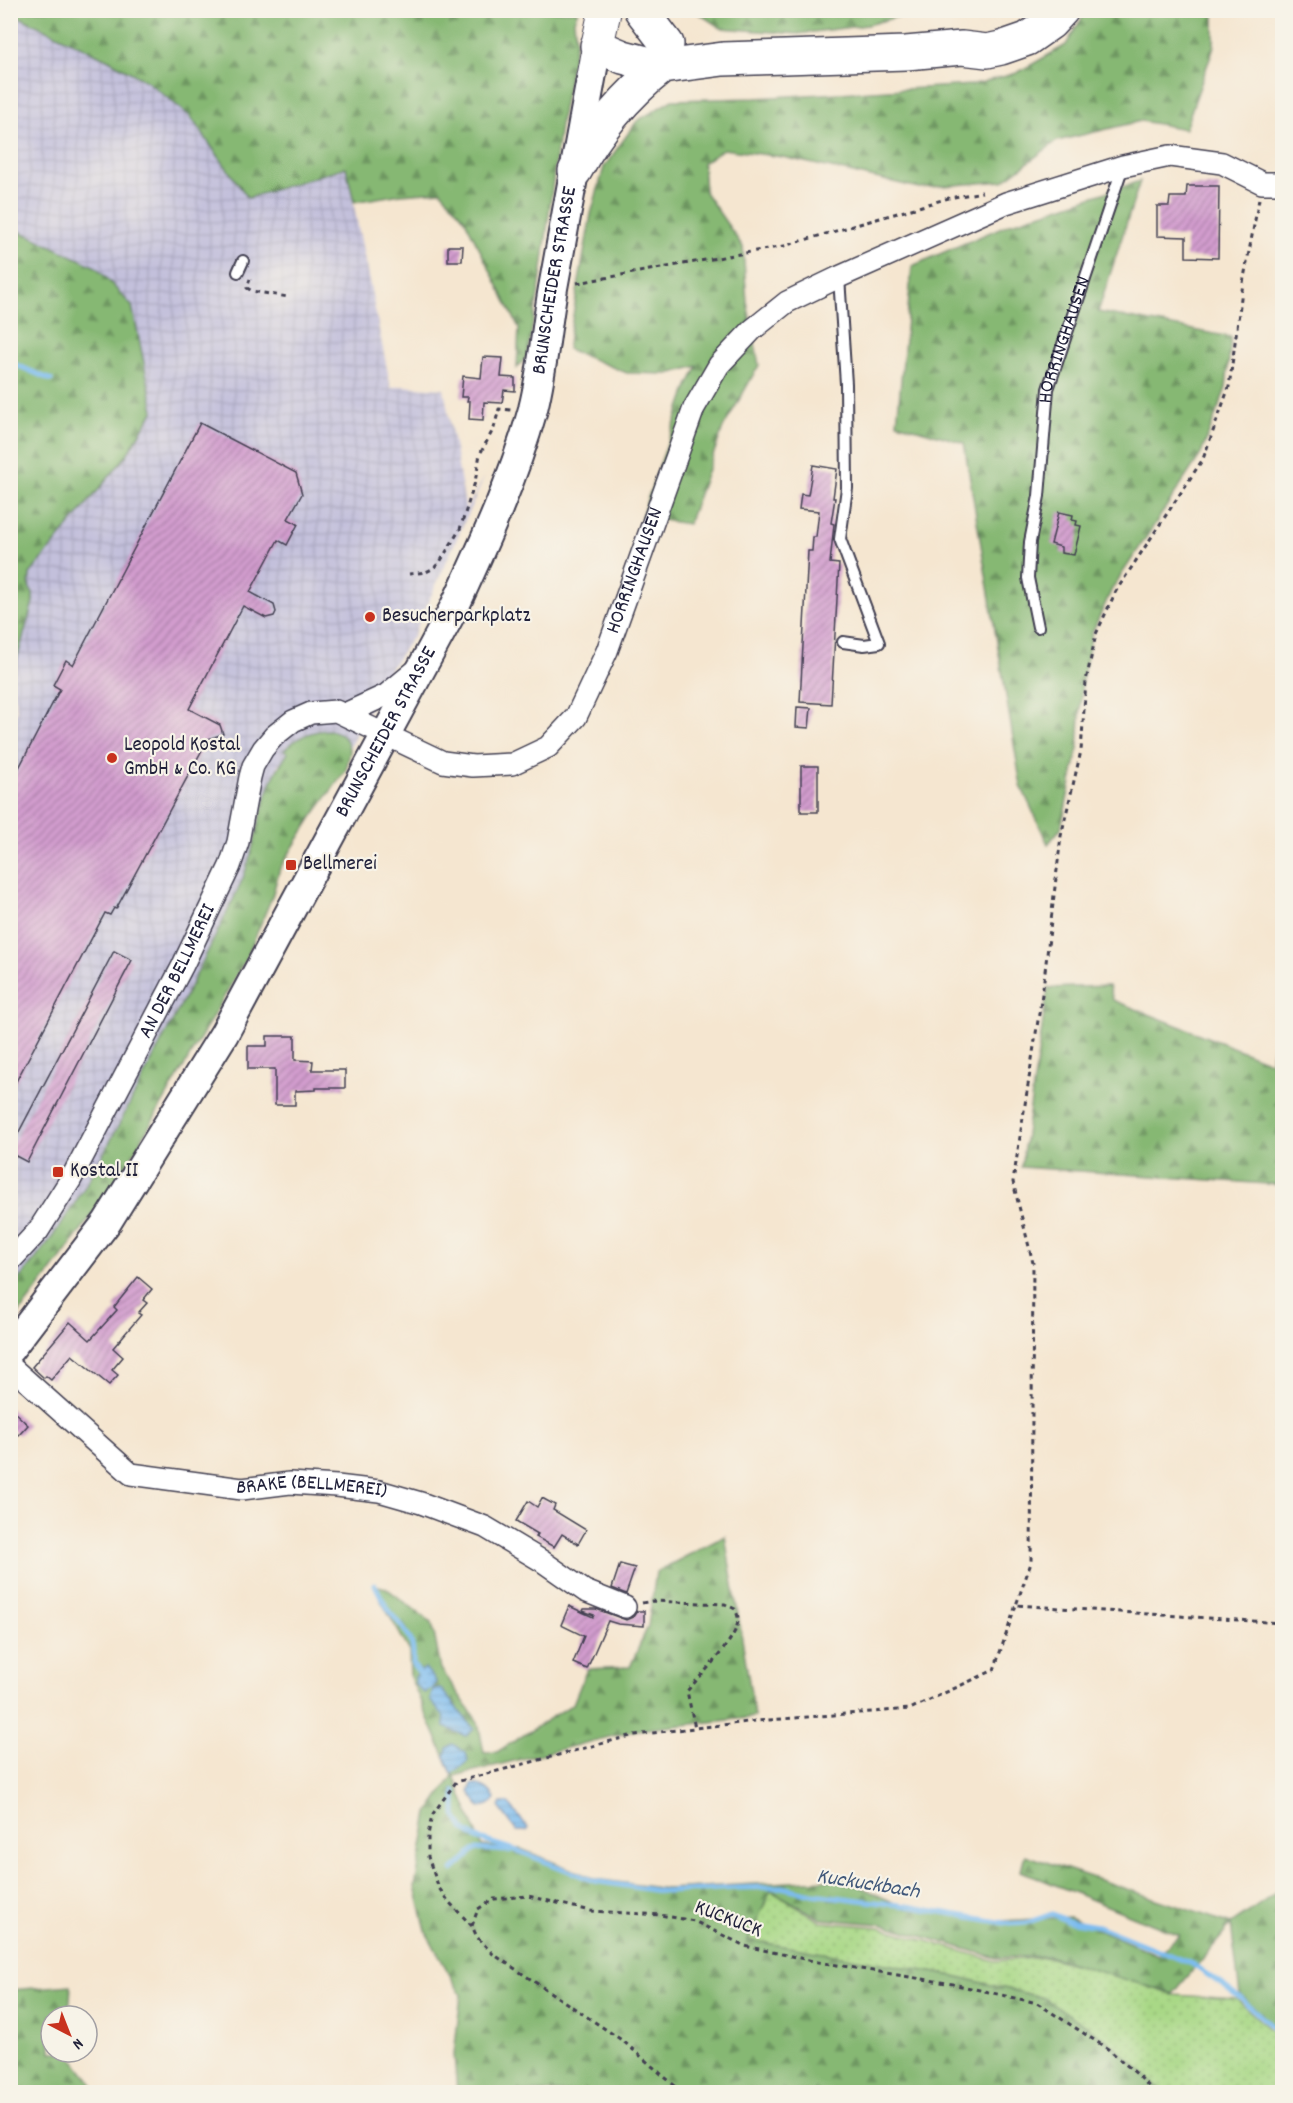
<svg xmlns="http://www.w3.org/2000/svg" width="1293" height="2103" viewBox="0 0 1293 2103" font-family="Dekko,sans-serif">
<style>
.industrial{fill:url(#industrial-grid)}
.grass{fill:url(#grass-dots);stroke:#667d60;stroke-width:1.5}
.forest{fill:url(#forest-firs);stroke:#546d57;stroke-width:1.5}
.water{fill:url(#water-rules);stroke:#4e6f96;stroke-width:1.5}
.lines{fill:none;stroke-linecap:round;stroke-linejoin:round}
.stream{stroke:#7bbcf0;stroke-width:5}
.building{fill:url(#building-hatch)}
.lane-casing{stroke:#423f51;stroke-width:14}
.street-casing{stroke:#423f51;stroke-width:24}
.secondary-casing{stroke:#423f51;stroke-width:32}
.primary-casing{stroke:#423f51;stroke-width:34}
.highway-casing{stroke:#423f51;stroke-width:36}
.path{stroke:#423f51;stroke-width:3;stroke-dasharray:4.5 4.5;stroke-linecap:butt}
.lane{stroke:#fff;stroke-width:10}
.street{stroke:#fff;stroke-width:21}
.secondary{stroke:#fff;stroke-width:28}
.primary{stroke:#fff;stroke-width:32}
.highway{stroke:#fff;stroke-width:33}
.poi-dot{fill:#c8321e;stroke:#f7f3e8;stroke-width:2}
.labels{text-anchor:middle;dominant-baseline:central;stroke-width:4.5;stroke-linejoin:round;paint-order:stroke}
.street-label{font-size:21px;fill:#22223b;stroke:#f7f3e8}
.poi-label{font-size:21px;fill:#22223b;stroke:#f7f3e8;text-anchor:start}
.water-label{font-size:22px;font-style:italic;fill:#41587a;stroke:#f7f3e8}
</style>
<defs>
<pattern id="industrial-grid" width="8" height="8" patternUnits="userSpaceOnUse" patternTransform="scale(1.5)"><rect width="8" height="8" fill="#c3c0db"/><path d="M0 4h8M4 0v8" fill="none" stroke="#a7a5bd"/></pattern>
<pattern id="grass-dots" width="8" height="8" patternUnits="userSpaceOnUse" patternTransform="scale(1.5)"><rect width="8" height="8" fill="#a9d886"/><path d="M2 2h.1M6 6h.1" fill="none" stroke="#91b975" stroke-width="1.8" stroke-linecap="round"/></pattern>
<pattern id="forest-firs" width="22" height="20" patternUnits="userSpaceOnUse" patternTransform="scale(1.5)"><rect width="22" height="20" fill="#86b873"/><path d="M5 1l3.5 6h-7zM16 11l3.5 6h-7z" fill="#6d9560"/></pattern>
<pattern id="water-rules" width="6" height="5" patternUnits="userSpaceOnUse" patternTransform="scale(1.5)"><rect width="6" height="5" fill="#7bbcf0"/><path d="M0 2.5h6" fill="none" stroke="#6aa1cf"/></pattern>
<pattern id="building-hatch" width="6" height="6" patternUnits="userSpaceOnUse" patternTransform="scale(1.5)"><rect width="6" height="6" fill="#d29cce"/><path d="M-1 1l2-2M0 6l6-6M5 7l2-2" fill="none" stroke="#aa7fa8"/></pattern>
</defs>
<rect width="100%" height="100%" fill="#f7f3e8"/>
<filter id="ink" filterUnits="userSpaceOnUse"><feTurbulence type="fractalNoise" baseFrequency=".0167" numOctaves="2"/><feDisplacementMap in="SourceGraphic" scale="12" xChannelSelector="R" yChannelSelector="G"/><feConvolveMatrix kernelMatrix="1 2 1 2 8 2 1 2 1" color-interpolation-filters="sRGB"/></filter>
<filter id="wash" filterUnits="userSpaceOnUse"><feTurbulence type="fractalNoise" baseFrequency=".008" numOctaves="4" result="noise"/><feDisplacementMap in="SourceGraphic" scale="24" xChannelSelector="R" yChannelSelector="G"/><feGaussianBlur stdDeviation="1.35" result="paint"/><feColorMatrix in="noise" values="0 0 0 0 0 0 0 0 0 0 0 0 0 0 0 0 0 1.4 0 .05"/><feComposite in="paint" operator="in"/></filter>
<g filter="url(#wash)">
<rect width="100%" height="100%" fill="#f5e6d0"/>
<polygon class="industrial" points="11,13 109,60 148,82 190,116 248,198 346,167 391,388 402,386 444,389 466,510 485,476 413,636 390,669 349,748 347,741 330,730 323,730 302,736 284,750 288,753 278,765 261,809 249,859 242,882 151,1063 86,1187 47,1245 11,1288 10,722 17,710 11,681 33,602 33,594 29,587 30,574 126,456 154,410 132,306 96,267 11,227"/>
<polygon class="grass" points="770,1890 821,1922 879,1927 995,1961 1047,1957 1110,1974 1173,1995 1236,1999 1282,2040 1282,2092 1163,2092 1110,2042 1044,1998 954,1976 748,1940"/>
<g class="forest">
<polygon points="11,10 578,11 574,20 576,41 560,125 540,285 527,356 517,368 519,328 464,218 441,191 401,194 354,202 346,167 248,198 190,116 148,82 109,60 11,13"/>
<polygon points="695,11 695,10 919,11 867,25 798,34 721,28"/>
<polygon points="1086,11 1214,11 1214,46 1185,129 1141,121 1057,141 1003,181 919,188 783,157 723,149 703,163 705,192 743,247 747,302 759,365 723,428 688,524 641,517 688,386 698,366 668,374 627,373 567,349 591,214 604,167 637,121 672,100 756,98 972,85 1017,73 1066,45"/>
<polygon points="1140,181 1098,312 1231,337 1226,388 1201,454 1112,589 1092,633 1082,680 1078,750 1061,828 1048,844 1021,786 964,443 897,423 912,266 1009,224"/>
<polygon points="11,227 96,267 132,306 154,410 126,456 30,574 29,587 33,594 33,602 11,681"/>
<path d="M 330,730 L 341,734 L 347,741 L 350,752 L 346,770 L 312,817 L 280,868 L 272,897 L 246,959 L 124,1170 L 59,1261 L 11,1324 L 11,1288 C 70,1224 107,1149 146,1072 C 178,1010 211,948 240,885 C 260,842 258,792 288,753 L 284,750 C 297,737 311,730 330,730 Z"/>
<polygon points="1109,986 1113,1000 1270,1062 1282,1013 1282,1185 1021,1167 1048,988"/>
<polygon points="725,1536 755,1717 637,1730 454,1776 482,1846 521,1849 595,1879 667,1889 844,1879 905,1908 1001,1921 1070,1917 1158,1955 1179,1935 1021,1871 1025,1855 1231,1924 1282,1889 1282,2033 1240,1995 1231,1925 1173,1994 1048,1956 996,1958 881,1924 821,1919 771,1890 748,1940 954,1976 1044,1998 1110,2042 1163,2092 457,2092 454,2054 461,1995 427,1934 415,1887 428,1813 453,1776 410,1677 409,1650 381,1601 375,1585 386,1588 432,1623 441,1669 478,1722 484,1753 497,1752 573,1704 587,1669 630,1667 648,1626 656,1572"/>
<polygon points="71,1985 69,2016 51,2016 51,2052 68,2052 94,2086 82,2092 11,2092 11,1990"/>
</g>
<g class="water">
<polygon points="425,1668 436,1681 435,1685 424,1693 415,1684 415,1677"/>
<polygon points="440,1688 474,1729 466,1736 445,1727 444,1717 430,1700 433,1689"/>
<polygon points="453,1744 466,1753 468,1761 452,1773 445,1757 447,1748"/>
<path d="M 472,1784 C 483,1785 489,1789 495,1798 C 492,1805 487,1807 480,1807 L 469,1792 Z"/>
<polygon points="501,1803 508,1803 528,1828 526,1831 517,1831 499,1807"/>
</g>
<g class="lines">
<g class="stream">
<polyline points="10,362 51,380"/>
<path d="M 375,1585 C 380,1594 384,1603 389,1610 C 405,1633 415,1634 413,1665 L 430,1687"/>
<polyline points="455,1791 455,1814 464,1830 479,1839 521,1852 594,1881 666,1892 735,1888 781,1887 812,1894 907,1906 1010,1924 1026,1923 1052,1914 1067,1921 1098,1926 1192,1964 1238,1996 1282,2035"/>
<polyline points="453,1870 476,1849 509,1851"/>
</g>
</g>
<g id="blocks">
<g class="building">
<polygon points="1187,186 1219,186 1218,258 1186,257 1186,237 1157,236 1157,206 1169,206 1170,197 1186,197"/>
<polygon points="448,246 463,246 462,261 448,261"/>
<polygon points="483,357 503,358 501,377 515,378 515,391 504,390 502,403 484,402 483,420 469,419 470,401 467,401 468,397 461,397 463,376 481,378"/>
<polygon points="200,423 296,473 302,494 288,519 298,524 287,545 278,540 250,592 274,605 276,612 274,616 266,618 243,606 189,709 220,725 223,734 208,739 116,909 114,908 110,915 105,913 10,1093 10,785 60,689 53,685 66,660 73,665"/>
<polygon points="813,465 837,469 833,498 835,498 831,523 834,524 830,563 839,564 831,704 800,702 808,551 812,551 813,537 816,537 819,511 799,509 801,494 808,495"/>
<polygon points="1059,512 1073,515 1072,520 1077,521 1076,525 1081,526 1074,555 1061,553 1061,547 1051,544"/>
<polygon points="797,707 811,708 809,728 796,727"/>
<rect x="801" y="766" width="17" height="46"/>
<polygon points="114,951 132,960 27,1162 10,1153 10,1149"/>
<polygon points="267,1036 295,1036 295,1060 313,1061 312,1070 345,1070 345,1088 316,1088 316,1090 295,1091 295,1105 275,1105 275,1069 248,1069 248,1046 267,1046"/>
<polygon points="138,1277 152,1289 143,1300 147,1303 138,1313 141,1315 113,1348 123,1357 112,1370 118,1375 109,1385 72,1355 51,1380 46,1376 44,1378 32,1367 70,1322 90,1340 117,1310 114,1307"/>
<polygon points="10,1408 28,1425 19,1435 10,1428"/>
<polygon points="542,1498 555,1505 553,1510 586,1530 578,1544 562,1534 554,1547 536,1537 538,1534 516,1521 528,1501 537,1507"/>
<polygon points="620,1564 635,1568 626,1594 612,1588"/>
<polygon points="569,1606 593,1617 594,1615 583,1611 584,1609 596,1609 626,1620 633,1617 637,1611 644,1611 644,1626 618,1624 608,1621 587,1669 573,1663 584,1636 561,1625"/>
</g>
</g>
</g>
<g filter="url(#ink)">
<use href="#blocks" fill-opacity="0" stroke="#423f51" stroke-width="1.5"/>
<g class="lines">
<g class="lane-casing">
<g id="lane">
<polyline points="238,272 243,261"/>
<polyline points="839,277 846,384 847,488 840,539 879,643 864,645 843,642"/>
<path id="s1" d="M 1038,627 L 1028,578 L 1030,542 L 1039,496 L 1048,389 L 1123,166"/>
</g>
</g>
<g class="street-casing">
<g id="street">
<polyline points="345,714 386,695 415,671"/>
<path id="s2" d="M 10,1261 L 38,1231 L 71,1179 L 182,967 L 230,866 L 238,842 L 250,777 L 253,766 L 263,749 L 274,736 L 293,721 L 311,713 L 336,711 L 443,762 L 473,766 L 512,764 L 548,747 L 576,717 L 607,651 L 694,408 L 719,365 L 752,330 L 787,302 L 839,277 L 1006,203 L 1123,166 L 1170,156 L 1222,163 L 1262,183 L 1282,183"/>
<path id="s3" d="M 10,1366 L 131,1474 L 242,1489 L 290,1483 L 337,1486 L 379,1491 L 421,1503 L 485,1527 L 542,1561 L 585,1591 L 625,1607"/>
</g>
</g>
<g class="secondary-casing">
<g id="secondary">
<path id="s4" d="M 10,1349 L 107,1222 L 224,1034 L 454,608 C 484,543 514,478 533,409 C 543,369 546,328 553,288 C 568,207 582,126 597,46"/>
</g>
</g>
<g class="primary-casing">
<polyline id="primary" points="597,46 605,10"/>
</g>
<g class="highway-casing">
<g id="highway">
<polyline points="641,10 667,44"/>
<polyline points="597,46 623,57 662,67 723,59 906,53 962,48 987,51 1001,48 1027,39 1050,23 1062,10"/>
<path d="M 575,171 C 597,130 625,96 662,67"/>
</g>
</g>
<g class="path">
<polyline points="1259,199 1243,283 1229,387 1203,459 1116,591 1096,634 1086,681 1081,751 1061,836 1043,988 1013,1182 1033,1263 1031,1563 1016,1605 1282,1623"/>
<polyline points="250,279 247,288 252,291 288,297"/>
<polyline points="577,283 784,246 949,198 982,192"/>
<polyline points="409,574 426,572 434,568 440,562 460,529 475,482 480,454 494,428 499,409 511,410"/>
<path d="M 642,1603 L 652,1601 L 725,1604 L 735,1609 C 736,1612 738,1615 738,1618 C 740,1637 699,1677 687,1691 L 695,1728"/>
<polyline points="472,1926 449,1902 439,1888 428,1857 428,1835 432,1815 456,1782 634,1735 756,1721 910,1709 994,1670 1016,1605"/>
<polyline points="682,2092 623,2041 493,1954 477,1937 472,1926 478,1909 494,1899 528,1896 591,1911 660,1915 694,1921 745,1946 818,1962 953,1984 1037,2003 1108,2049 1138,2075 1154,2092"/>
</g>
<use href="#lane" class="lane"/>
<use href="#street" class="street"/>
<use href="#secondary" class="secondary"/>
<use href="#primary" class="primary"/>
<use href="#highway" class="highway"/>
</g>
</g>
<g class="poi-dot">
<circle cx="370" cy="617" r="6"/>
<circle cx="112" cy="758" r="6"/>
<rect x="285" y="859" width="12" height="12" rx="3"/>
<rect x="52" y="1166" width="12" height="12" rx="3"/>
</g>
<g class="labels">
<g class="street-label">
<text stroke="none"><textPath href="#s4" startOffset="1210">BRUNSCHEIDER STRASSE</textPath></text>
<text stroke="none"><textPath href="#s1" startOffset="292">HORRINGHAUSEN</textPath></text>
<text stroke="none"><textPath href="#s2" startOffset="1089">HORRINGHAUSEN</textPath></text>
<text stroke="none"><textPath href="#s4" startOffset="724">BRUNSCHEIDER STRASSE</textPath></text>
<text stroke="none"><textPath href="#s2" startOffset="336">AN DER BELLMEREI</textPath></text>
<text stroke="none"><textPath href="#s3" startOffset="344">BRAKE (BELLMEREI)</textPath></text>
<text transform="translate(728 1920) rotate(21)">KUCKUCK</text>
</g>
<g class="poi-label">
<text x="382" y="617">Besucherparkplatz</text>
<text x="124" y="746">Leopold Kostal<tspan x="124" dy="24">GmbH &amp; Co. KG</tspan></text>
<text x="303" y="865">Bellmerei</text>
<text x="70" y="1172">Kostal II</text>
</g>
<g class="water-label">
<text transform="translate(868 1885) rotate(9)">Kuckuckbach</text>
</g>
</g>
<rect width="1293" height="2103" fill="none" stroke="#f7f3e8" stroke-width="36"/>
<g transform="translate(69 2034) rotate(138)"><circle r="28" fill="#f7f3e8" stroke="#a29fa3" stroke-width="1.5"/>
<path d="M0-4.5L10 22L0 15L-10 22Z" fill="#c8321e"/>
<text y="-9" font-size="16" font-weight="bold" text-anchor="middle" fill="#22223b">N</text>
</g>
</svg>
